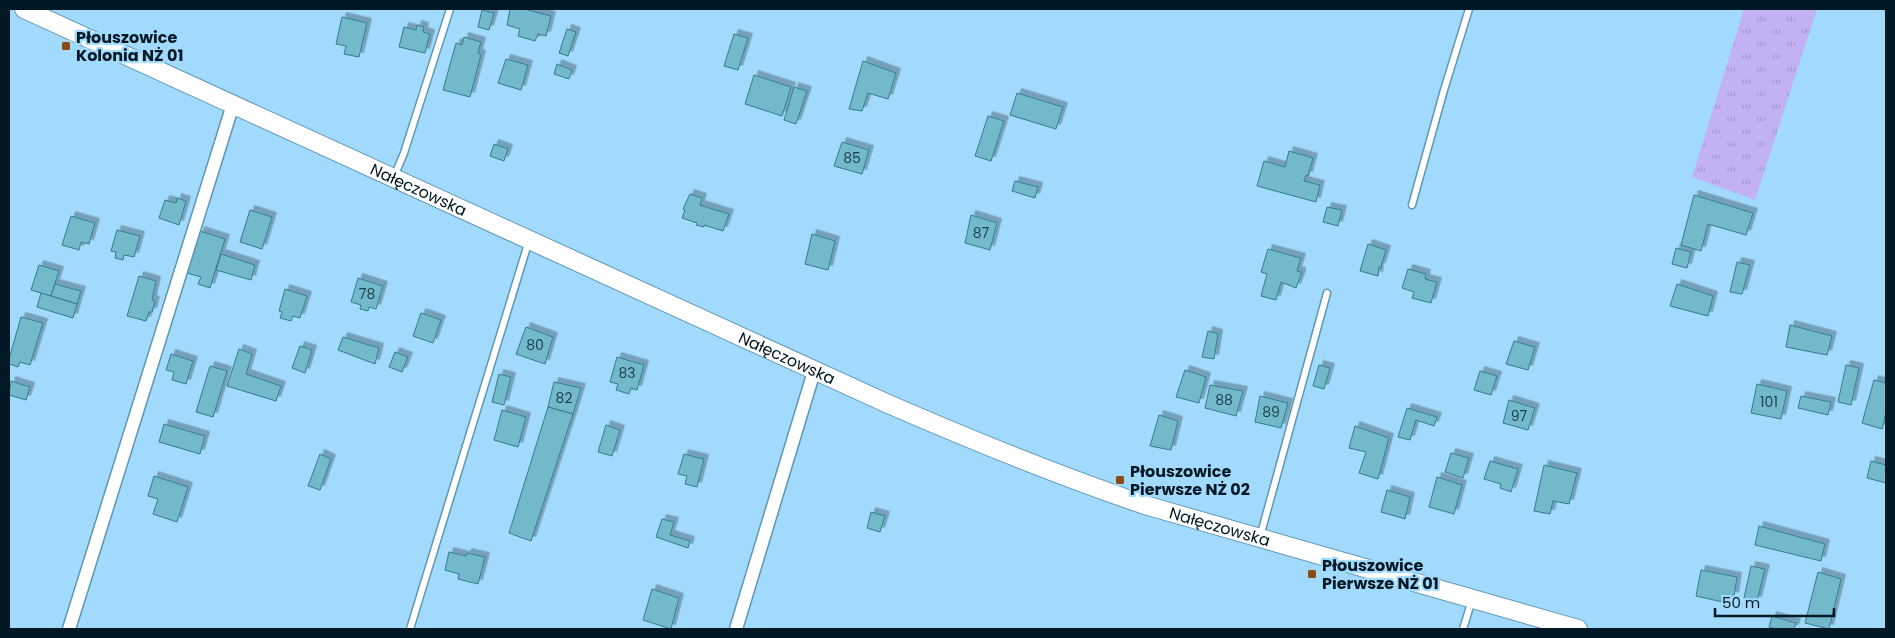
<svg xmlns="http://www.w3.org/2000/svg" width="1895" height="638" viewBox="0 0 1895 638" font-family="Poppins,sans-serif">
<style>
.grass{fill:url(#grass-tufts)}
.building{fill:#72bacb;stroke:#327b8c;filter:url(#shadow)}
.lines{fill:none;stroke-linecap:round;stroke-linejoin:round}
.service-casing{stroke:#5e96b6;stroke-width:9}
.minor-casing{stroke:#5e96b6;stroke-width:15}
.secondary-casing{stroke:#5e96b6;stroke-width:20}
.service{stroke:#fff;stroke-width:6}
.minor{stroke:#fff;stroke-width:12}
.secondary{stroke:#fff;stroke-width:18}
.poi-dot{fill:#8a4a13;stroke:#a1dafc;stroke-width:2}
.labels{text-anchor:middle;dominant-baseline:central;stroke-width:4.5;stroke-linejoin:round;paint-order:stroke}
.number-label{font-size:14px;fill:#1e404e}
.poi-label{font-size:16px;font-weight:bold;fill:#021824;stroke:#a1dafc;text-anchor:start}
.street-label{font-size:16px;fill:#021824;stroke:#a1dafc}
</style>
<defs>
<pattern id="grass-tufts" width="24" height="20" patternUnits="userSpaceOnUse" patternTransform="scale(1.25)"><rect width="24" height="20" fill="#c2b2f3"/><path d="M3 7l-1-3M5 7V3M7 7l1-3M15 17l-1-3M17 17v-4M19 17l1-3" fill="none" stroke="#a598d0"/></pattern>
<filter id="shadow"><feDropShadow dx="4.5" dy="-4.5" stdDeviation="0" flood-color="#0004"/></filter>
</defs>
<rect width="100%" height="100%" fill="#a1dafc"/>
<polygon class="grass" points="1744,9 1817,9 1755,200 1692,177"/>
<g class="building">
<polygon points="510,9 524,9 551,16 546,36 538,34 535,41 518,36 520,29 507,25"/>
<polygon points="482,10 494,13 489,30 478,27"/>
<polygon points="342,17 367,23 359,57 344,54 346,46 336,44"/>
<polygon points="417,25 424,27 423,32 430,34 425,53 399,47 404,27 416,30"/>
<polygon points="567,29 576,32 568,56 559,53"/>
<polygon points="734,34 748,38 738,70 724,66"/>
<polygon points="464,37 481,42 478,53 481,55 470,97 443,90 456,43 462,45"/>
<polygon points="506,59 528,65 521,90 498,83"/>
<polygon points="863,61 896,73 888,99 868,93 862,111 849,109"/>
<polygon points="557,64 572,70 569,79 554,74"/>
<polygon points="754,75 791,87 782,116 745,104"/>
<polygon points="794,87 807,91 796,124 784,120"/>
<polygon points="1017,93 1063,107 1056,129 1010,115"/>
<polygon points="988,116 1004,121 991,161 975,156"/>
<polygon points="842,142 869,150 862,174 834,166"/>
<polygon points="494,144 508,149 504,161 490,156"/>
<polygon points="1289,151 1313,158 1308,176 1306,175 1304,181 1320,185 1316,202 1257,186 1264,161 1285,167"/>
<polygon points="1015,181 1038,187 1035,198 1012,191"/>
<polygon points="690,194 702,198 700,205 729,214 723,231 704,225 704,227 696,225 697,223 682,218 685,210 683,209"/>
<polygon points="1694,195 1753,213 1746,235 1708,224 1701,251 1681,245"/>
<polygon points="177,198 186,201 179,225 159,218 165,200 176,203"/>
<polygon points="1327,207 1342,210 1338,226 1323,222"/>
<polygon points="250,210 272,217 262,249 240,242"/>
<polygon points="971,215 997,223 990,250 965,243"/>
<polygon points="71,216 95,223 89,244 81,242 79,250 62,245"/>
<polygon points="117,230 140,236 134,257 124,255 123,260 115,258 116,252 111,251"/>
<polygon points="200,231 225,239 210,288 198,284 201,277 187,273"/>
<polygon points="812,234 835,241 828,270 805,264"/>
<polygon points="1368,244 1386,250 1381,267 1379,267 1378,276 1360,271"/>
<polygon points="1676,248 1691,252 1687,268 1672,264"/>
<polygon points="1268,249 1301,258 1297,271 1301,272 1301,275 1296,288 1281,282 1276,300 1261,296 1267,274 1261,272"/>
<polygon points="221,254 255,265 251,280 216,270"/>
<polygon points="1737,262 1750,265 1742,294 1730,292"/>
<polygon points="39,265 59,271 51,296 31,290"/>
<polygon points="1408,269 1426,274 1425,279 1437,282 1431,303 1412,298 1414,292 1402,288"/>
<polygon points="139,276 156,281 152,300 155,301 152,312 149,312 146,321 127,316"/>
<polygon points="358,278 383,286 376,309 369,307 368,311 360,309 361,305 351,302"/>
<polygon points="55,284 81,291 77,304 51,296"/>
<polygon points="1677,284 1713,296 1708,316 1670,306"/>
<polygon points="285,289 307,296 300,318 293,316 291,321 280,318 282,312 279,311"/>
<polygon points="41,293 77,304 73,318 37,307"/>
<polygon points="421,313 441,320 433,343 413,336"/>
<polygon points="21,317 43,323 30,365 20,362 18,367 9,364 9,359"/>
<polygon points="1790,325 1832,336 1827,355 1786,347"/>
<polygon points="526,327 553,337 545,364 516,354"/>
<polygon points="1208,331 1218,334 1214,359 1202,357"/>
<polygon points="343,337 379,348 375,364 338,350"/>
<polygon points="1514,341 1535,347 1528,370 1506,364"/>
<polygon points="300,346 312,350 305,373 292,368"/>
<polygon points="239,349 252,354 246,374 281,386 276,401 227,386"/>
<polygon points="395,352 408,357 402,372 389,367"/>
<polygon points="171,354 193,361 186,384 172,380 174,372 166,370"/>
<polygon points="617,357 644,365 637,390 631,388 629,394 616,390 618,384 610,382"/>
<polygon points="1319,365 1330,368 1324,389 1313,386"/>
<polygon points="1846,365 1859,368 1851,405 1838,402"/>
<polygon points="210,366 227,371 213,417 196,412"/>
<polygon points="1185,370 1206,377 1199,403 1176,397"/>
<polygon points="1480,371 1497,376 1491,395 1474,390"/>
<polygon points="499,374 511,377 504,405 492,402"/>
<polygon points="1874,380 1886,383 1886,413 1882,429 1862,423"/>
<polygon points="11,381 30,387 26,400 9,395"/>
<polygon points="554,382 581,388 573,414 548,407"/>
<polygon points="1757,384 1787,391 1781,419 1751,413"/>
<polygon points="1210,385 1243,391 1236,416 1205,408"/>
<polygon points="1260,396 1288,403 1281,428 1255,422"/>
<polygon points="1801,396 1831,402 1828,415 1798,408"/>
<polygon points="1509,400 1535,408 1528,430 1503,423"/>
<polygon points="548,407 573,414 531,541 509,533"/>
<polygon points="1407,408 1437,417 1434,426 1416,420 1410,440 1398,437"/>
<polygon points="502,410 526,417 518,447 494,440"/>
<polygon points="1159,415 1178,421 1171,450 1150,446"/>
<polygon points="164,424 205,436 200,454 159,442"/>
<polygon points="606,425 620,430 612,456 598,452"/>
<polygon points="1355,426 1389,438 1378,479 1359,473 1366,452 1349,448"/>
<polygon points="1451,453 1469,458 1463,478 1445,472"/>
<polygon points="320,454 331,459 320,490 308,486"/>
<polygon points="684,454 704,459 697,487 685,484 687,476 678,474"/>
<polygon points="1490,461 1518,469 1511,492 1500,488 1501,484 1484,479"/>
<polygon points="1871,461 1886,465 1886,483 1867,478"/>
<polygon points="1544,465 1577,473 1569,504 1553,501 1550,514 1534,511"/>
<polygon points="154,476 188,487 177,522 153,514 158,499 148,496"/>
<polygon points="1437,477 1462,485 1454,514 1429,507"/>
<polygon points="1387,490 1410,497 1405,519 1381,512"/>
<polygon points="871,512 885,516 880,532 867,528"/>
<polygon points="662,519 674,522 670,535 690,541 688,548 656,537"/>
<polygon points="1759,526 1825,544 1821,561 1755,545"/>
<polygon points="449,552 466,556 467,553 485,557 478,584 458,579 459,574 445,570"/>
<polygon points="1751,566 1765,569 1757,601 1744,598"/>
<polygon points="1701,570 1737,577 1734,597 1729,595 1727,603 1696,596"/>
<polygon points="1818,572 1841,579 1829,629 1805,623"/>
<polygon points="652,589 679,598 671,629 643,620"/>
<polygon points="1772,616 1796,623 1794,629 1777,629 1769,627"/>
</g>
<g class="lines">
<g class="service-casing">
<g id="service">
<polyline points="394,177 404,153 450,9"/>
<polyline points="1412,205 1444,90 1469,9"/>
<polyline points="1260,537 1327,293"/>
<polyline points="410,629 527,247 530,241"/>
<polyline points="1463,629 1472,600"/>
</g>
</g>
<g class="minor-casing">
<g id="minor">
<polyline points="69,629 230,114 235,105"/>
<polyline points="736,629 812,378 816,371"/>
</g>
</g>
<g class="secondary-casing">
<g id="secondary">
<path id="s1" d="M 24,9 L 886,403 C 971,440 1057,475 1145,505 L 1578,629"/>
</g>
</g>
<use href="#service" class="service"/>
<use href="#minor" class="minor"/>
<use href="#secondary" class="secondary"/>
</g>
<g class="poi-dot">
<rect x="61" y="41" width="10" height="10" rx="2.5"/>
<rect x="1115" y="475" width="10" height="10" rx="2.5"/>
<rect x="1307" y="569" width="10" height="10" rx="2.5"/>
</g>
<g class="labels">
<g class="number-label">
<text x="852" y="158">85</text>
<text x="981" y="233">87</text>
<text x="367" y="294">78</text>
<text x="535" y="345">80</text>
<text x="627" y="373">83</text>
<text x="564" y="398">82</text>
<text x="1224" y="400">88</text>
<text x="1769" y="402">101</text>
<text x="1271" y="412">89</text>
<text x="1519" y="416">97</text>
</g>
<g class="poi-label">
<text x="76" y="37">Płouszowice<tspan x="76" dy="18">Kolonia NŻ 01</tspan></text>
<text x="1130" y="471">Płouszowice<tspan x="1130" dy="18">Pierwsze NŻ 02</tspan></text>
<text x="1322" y="565">Płouszowice<tspan x="1322" dy="18">Pierwsze NŻ 01</tspan></text>
</g>
<g class="street-label">
<text stroke="none"><textPath href="#s1" startOffset="434">Nałęczowska</textPath></text>
<text stroke="none"><textPath href="#s1" startOffset="839">Nałęczowska</textPath></text>
<text stroke="none"><textPath href="#s1" startOffset="1304">Nałęczowska</textPath></text>
</g>
</g>
<rect width="1895" height="638" fill="none" stroke="#021824" stroke-width="20"/>
<path d="M1715 608v8h119v-8" fill="none" stroke="#021824" stroke-width="2.5"/>
<text x="1722" y="608" font-size="15" fill="#021824" stroke="#a1dafc" stroke-width="4" paint-order="stroke">50 m</text>
</svg>
